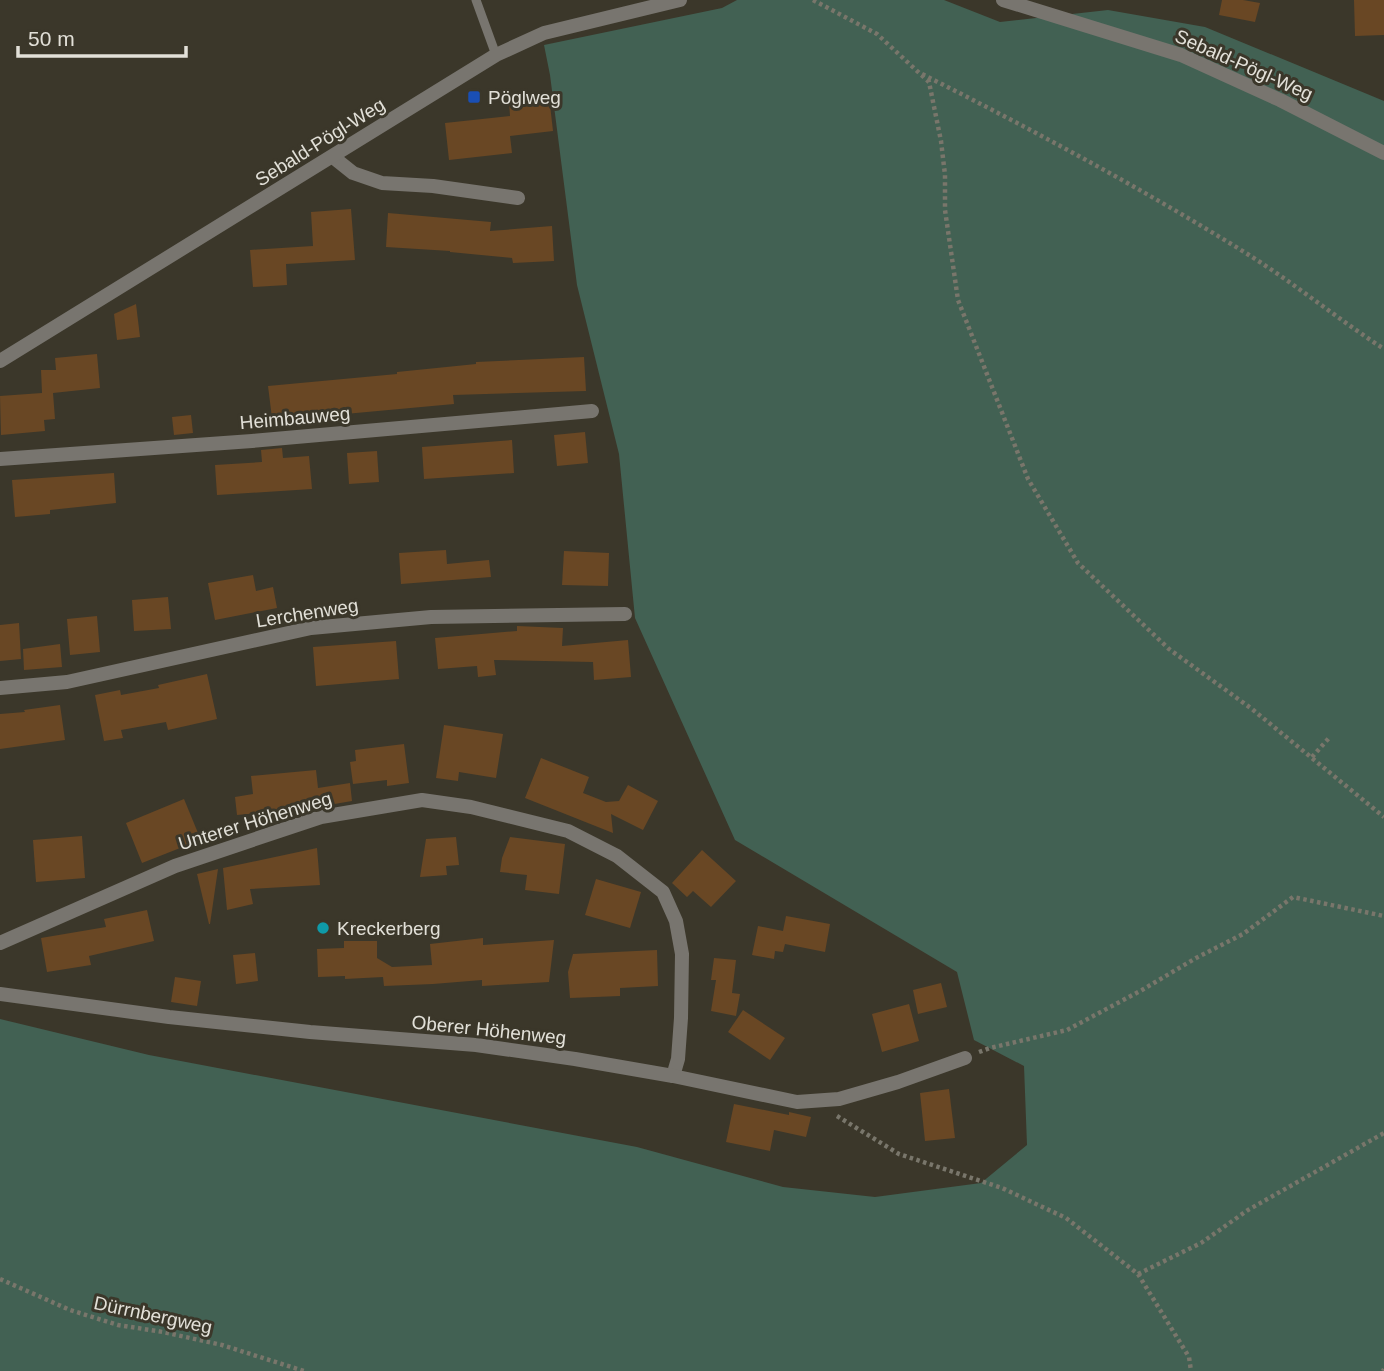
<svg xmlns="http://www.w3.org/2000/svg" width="1384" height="1371" viewBox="0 0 1384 1371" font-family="Helvetica,sans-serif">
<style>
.green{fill:#426153}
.building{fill:#694724}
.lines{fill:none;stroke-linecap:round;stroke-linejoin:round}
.path{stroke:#79766b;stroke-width:4.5;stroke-dasharray:3.5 3.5;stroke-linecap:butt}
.service{stroke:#78756f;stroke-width:9}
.minor{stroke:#78756f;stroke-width:14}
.transit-dot{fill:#1a4fb4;stroke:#3b372a;stroke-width:2.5}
.culture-dot{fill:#0f9aa8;stroke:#3b372a;stroke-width:2.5}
.labels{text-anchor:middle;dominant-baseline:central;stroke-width:6;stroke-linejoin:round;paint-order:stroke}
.street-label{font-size:19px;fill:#e2e0d8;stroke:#3b372a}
.poi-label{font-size:19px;fill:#e2e0d8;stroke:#3b372a;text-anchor:start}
</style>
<rect width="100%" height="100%" fill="#3b372a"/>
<polygon class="green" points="737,0 944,0 1000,22 1108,10 1205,27 1384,101 1384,1371 0,1371 0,1019 149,1055 637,1147 783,1187 875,1197 981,1183 1027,1145 1024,1066 974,1040 957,972 735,840 635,618 619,454 577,285 550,75 544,45 722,8"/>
<g class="building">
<polygon points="1222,0 1243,0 1260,3 1255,22 1219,15"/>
<polygon points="1354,0 1384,0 1384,35 1355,36"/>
<polygon points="549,96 553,131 510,136 512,153 449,160 445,123 510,116 509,101"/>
<polygon points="351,209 355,260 286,264 287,285 253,287 250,250 313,246 311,212"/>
<polygon points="388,213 491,222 490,231 552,226 554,261 513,263 512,258 450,252 450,251 386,247"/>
<polygon points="136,304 140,337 117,340 114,314"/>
<polygon points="97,354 100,388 53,393 55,419 44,420 45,431 1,435 0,396 42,393 41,370 56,370 55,358"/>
<polygon points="584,357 586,391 453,395 454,404 345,414 345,411 272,418 268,386 397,374 397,372 476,364 476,362"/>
<polygon points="191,415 193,433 174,435 172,417"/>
<polygon points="585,432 588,463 557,466 554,435"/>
<polygon points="512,440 514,473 424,479 422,447"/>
<polygon points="282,448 283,458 309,456 312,489 217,495 215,465 262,462 261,450"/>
<polygon points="377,451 379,482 349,484 347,453"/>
<polygon points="114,473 116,503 50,510 50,514 15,517 12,480"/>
<polygon points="446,550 447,564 489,560 491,577 401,584 399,553"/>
<polygon points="564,551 609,553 608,586 562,585"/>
<polygon points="253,575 256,591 273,587 277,608 215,620 208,583"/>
<polygon points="168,597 171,629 134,631 132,600"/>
<polygon points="97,616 100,652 70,655 67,619"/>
<polygon points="19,623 21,659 0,661 0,625"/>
<polygon points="517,626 563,628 562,646 628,640 631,677 594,680 593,662 494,660 496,675 478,677 477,666 438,669 435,638 517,631"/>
<polygon points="396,641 399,679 316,686 313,647"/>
<polygon points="60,644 62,667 24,670 23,649"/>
<polygon points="207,674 217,719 168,730 166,722 121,730 123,738 104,741 95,695 120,690 121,695 159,688 158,685"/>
<polygon points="60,705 65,740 0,749 0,714 25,712 24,710"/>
<polygon points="444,725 503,734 496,778 459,772 458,781 436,778"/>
<polygon points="404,744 409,783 387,786 387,780 353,784 350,762 356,761 355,750"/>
<polygon points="541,758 589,777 583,793 606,802 619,801 628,785 658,801 643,830 611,814 613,833 525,798"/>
<polygon points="316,770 318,788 350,783 352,801 311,808 237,815 235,797 253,794 251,776"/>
<polygon points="184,799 198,833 198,841 142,863 126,823"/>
<polygon points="82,836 85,878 36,882 33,840"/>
<polygon points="456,837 459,865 446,866 447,875 420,877 426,839"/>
<polygon points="510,837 565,844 559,894 525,890 527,875 500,872 502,858"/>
<polygon points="317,848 320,885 250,889 253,904 227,910 223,868"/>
<polygon points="702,850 736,881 711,907 693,891 687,897 672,883"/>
<polygon points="218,869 210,924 209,924 197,874"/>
<polygon points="596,879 641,892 630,928 585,915"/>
<polygon points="147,910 154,941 89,956 91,965 47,972 41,938 106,927 104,919"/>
<polygon points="786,916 830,924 825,952 785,944 783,952 775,951 774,959 752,955 758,926 783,931"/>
<polygon points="483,938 483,945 554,940 549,982 482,986 482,980 433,984 384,986 383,977 345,979 345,976 318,977 317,949 344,948 344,941 377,941 377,958 392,967 432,965 430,944"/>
<polygon points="657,950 658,986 620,988 620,996 570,998 568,972 573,954"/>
<polygon points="255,953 258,981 236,984 233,955"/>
<polygon points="714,958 736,960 732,993 740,994 736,1016 711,1011 716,980 711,980"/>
<polygon points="175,977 201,981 197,1006 171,1002"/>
<polygon points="941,983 947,1007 918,1014 913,990"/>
<polygon points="909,1004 919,1041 882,1052 872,1014"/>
<polygon points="743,1010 785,1038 770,1060 728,1032"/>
<polygon points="949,1089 955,1138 925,1141 920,1093"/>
<polygon points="734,1104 789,1115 789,1112 811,1117 806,1137 774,1130 770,1151 726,1142"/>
</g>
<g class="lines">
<g class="path">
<polyline points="813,0 877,34 929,82 941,141 945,175 945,210 958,300 1028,479 1078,563 1169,649 1252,709 1384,817"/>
<path d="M 922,74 C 1033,130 1143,189 1249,255 C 1295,284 1338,319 1384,349"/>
<polyline points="1312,757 1329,738"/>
<polyline points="979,1052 990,1048 1067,1030 1142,990 1196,958 1243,934 1293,897 1384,916"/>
<polyline points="837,1116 899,1154 1002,1188 1066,1218 1138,1274 1189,1357 1191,1371"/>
<polyline points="1138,1274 1201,1243 1248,1210 1384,1133"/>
<polyline points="0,1279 70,1310 118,1325 163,1332 222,1345 304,1371"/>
<polyline points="1383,1371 1384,1369"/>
</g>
<polyline class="service" points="476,0 496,55"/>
<g class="minor">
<polyline points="1003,0 1181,55 1280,100 1384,153"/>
<polyline points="333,157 353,173 382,183 433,186 518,198"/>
<polyline points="0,361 496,55 544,33 680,0"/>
<polyline points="0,459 252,441 592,411"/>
<polyline points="0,688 67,682 311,628 431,617 625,614"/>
<polyline points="0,943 175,866 321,817 422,800 471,807 568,831 617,856 663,892 676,921 682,954 681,1018 678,1059 673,1076"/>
<polyline points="0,994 169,1017 310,1032 476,1045 575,1059 673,1076 797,1102 839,1099 898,1082 965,1058"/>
</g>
</g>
<rect class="transit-dot" x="467" y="90" width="14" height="14" rx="3.5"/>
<circle class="culture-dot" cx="323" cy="928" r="7"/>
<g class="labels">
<g class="street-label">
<text transform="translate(1244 65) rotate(24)">Sebald-Pögl-Weg</text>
<text transform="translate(320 142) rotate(-32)">Sebald-Pögl-Weg</text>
<text transform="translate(295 418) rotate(-5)">Heimbauweg</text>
<text transform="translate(307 613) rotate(-9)">Lerchenweg</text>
<text transform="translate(255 821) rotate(-17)">Unterer Höhenweg</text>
<text transform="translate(489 1030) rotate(6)">Oberer Höhenweg</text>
<text transform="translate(153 1315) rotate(12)">Dürrnbergweg</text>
</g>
<g class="poi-label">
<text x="488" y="97">Pöglweg</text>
<text x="337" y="928">Kreckerberg</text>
</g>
</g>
<path d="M18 46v10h168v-10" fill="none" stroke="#e2e0d8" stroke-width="3.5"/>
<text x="28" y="46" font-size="21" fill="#e2e0d8" stroke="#3b372a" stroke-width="5" paint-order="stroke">50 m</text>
</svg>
